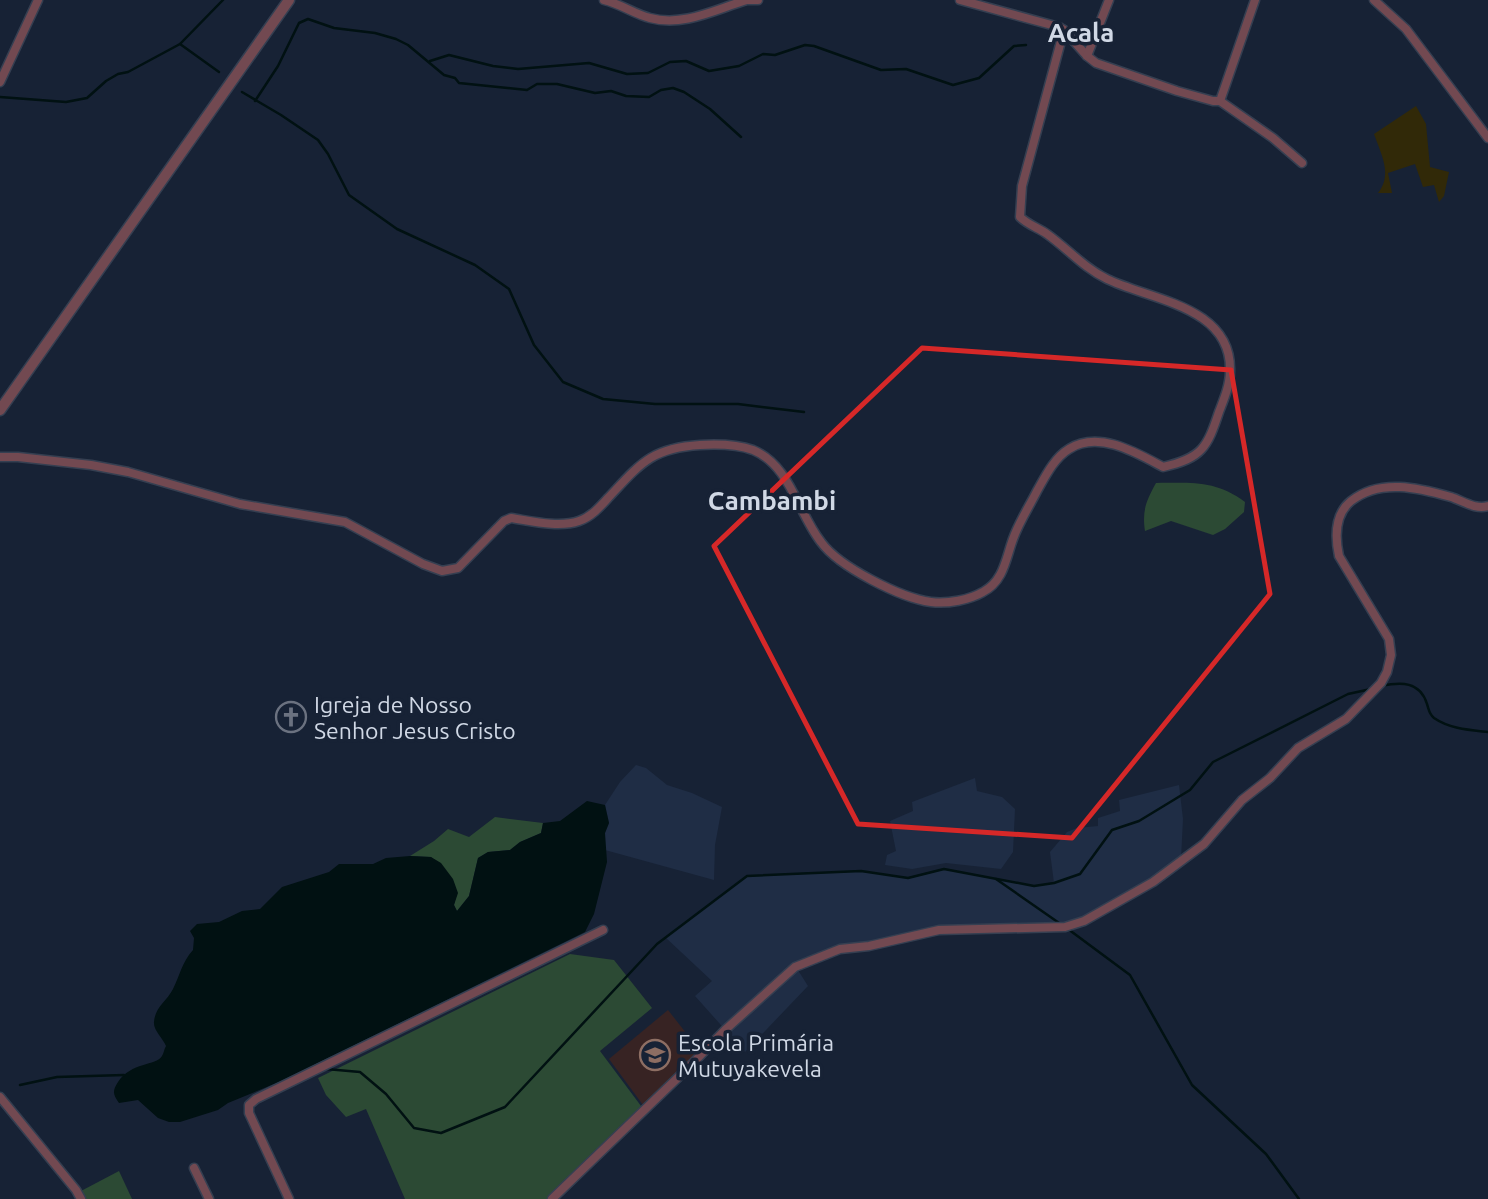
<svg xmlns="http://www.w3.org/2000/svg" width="1488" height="1199" viewBox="0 0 1488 1199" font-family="Ubuntu,sans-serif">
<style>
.built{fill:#1f2d45}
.education{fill:#372323}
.green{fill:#2c4a34}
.sand{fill:#312908}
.water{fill:#011112}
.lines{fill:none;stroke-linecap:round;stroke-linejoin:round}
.stream{stroke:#011112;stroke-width:2.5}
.minor-casing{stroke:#353f51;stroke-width:11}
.tertiary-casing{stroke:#353f51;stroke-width:13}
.minor{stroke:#724951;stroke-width:8}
.tertiary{stroke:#724951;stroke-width:10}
.marked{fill:none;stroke:#d62828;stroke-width:5;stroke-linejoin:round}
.labels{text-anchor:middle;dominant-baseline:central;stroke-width:7;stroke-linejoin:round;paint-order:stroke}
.poi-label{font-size:23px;fill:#d0d8e5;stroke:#172235;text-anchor:start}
.quarter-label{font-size:26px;font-weight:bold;fill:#d0d8e5;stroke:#172235}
</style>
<rect width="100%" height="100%" fill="#172235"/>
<g class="built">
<polygon points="636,765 646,768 667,785 692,793 722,807 715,845 714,880 605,850 605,833 609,823 605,805 620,782"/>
<polygon points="975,778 977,791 1002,797 1015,809 1013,852 1001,869 946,863 912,869 885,865 887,855 896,851 890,821 913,811 912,802"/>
<polygon points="1179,785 1183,819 1181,859 1153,882 1065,927 962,928 840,949 796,967 808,986 745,1052 695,996 712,981 665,937 747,876 861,871 908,878 944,869 1034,886 1054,883 1050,852 1067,832 1077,828 1098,826 1098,818 1120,811 1119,800"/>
</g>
<polygon class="education" points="668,1010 701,1052 643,1105 609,1059"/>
<g class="green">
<path d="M 1156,483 C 1192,483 1215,480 1245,502 L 1244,512 L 1225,529 L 1213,535 L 1171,521 L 1145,531 C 1142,511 1146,501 1156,483 Z"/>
<path d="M 495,817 L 543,823 L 541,833 L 520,842 L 510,850 L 488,852 L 478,858 L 469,896 L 457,911 L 454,905 C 461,881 447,873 431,857 L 410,856 L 434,841 L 448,829 L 469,837 Z"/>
<polygon points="570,954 614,960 652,1008 600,1051 644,1110 552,1199 405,1199 366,1109 346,1117 326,1095 318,1078"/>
<polygon points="119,1171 132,1199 86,1199 81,1191"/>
</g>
<path class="sand" d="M 1416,106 L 1426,124 L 1430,167 L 1449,172 L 1444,196 L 1439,202 L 1434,185 L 1423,187 L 1415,164 L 1388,173 L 1392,193 L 1378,193 C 1393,175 1381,154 1374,134 Z"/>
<path class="water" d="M 587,801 L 605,805 L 609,823 L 605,833 L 607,862 L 594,914 L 585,932 L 281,1081 L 228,1103 L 218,1110 L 180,1122 L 169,1122 L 158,1118 L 138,1100 L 119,1103 C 113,1095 112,1091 118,1082 C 131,1062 156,1066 162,1056 C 164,1053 164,1049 166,1046 C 163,1038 153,1030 154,1022 C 155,1007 167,1001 173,989 C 180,975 182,962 193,950 L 194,938 L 190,931 L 197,924 L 219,922 L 242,911 L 260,909 L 282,887 L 329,872 L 339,864 L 373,864 L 386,858 L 410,856 L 431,857 L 441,863 L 453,879 L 458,893 L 454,905 L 457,911 L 469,896 L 478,858 L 488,852 L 510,850 L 520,842 L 541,833 L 543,823 L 560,821 Z"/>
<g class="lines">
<g class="stream">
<polyline points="180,44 219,72"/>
<polyline points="430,61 449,55 493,66 518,69 589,63 627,74 648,73 670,62 686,61 709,71 739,66 763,54 775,55 805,45 814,46 881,70 906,69 953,85 979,78 1014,46 1026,45"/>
<polyline points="242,92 281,115 318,140 328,154 349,195 397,229 475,265 509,289 534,345 563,382 603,399 655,404 738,404 804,412"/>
<polyline points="0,97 66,102 87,98 106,81 118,74 128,72 180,44 223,0"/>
<polyline points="255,101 278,66 299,23 308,19 334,28 375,33 396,39 408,45 444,75 455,78 459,83 527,90 537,84 557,84 595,93 611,91 626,96 649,97 661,90 673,88 684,92 710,109 741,137"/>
<path d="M 1381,686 C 1401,682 1420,681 1427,704 C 1429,710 1429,714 1434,718 C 1450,729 1470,730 1488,732"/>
<polyline points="996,879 1062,925"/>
<polyline points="1068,929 1130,975 1192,1085 1266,1154 1299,1199"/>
<polyline points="326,1069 360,1072 386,1094 414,1128 441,1133 505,1107 657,944 747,876 861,871 908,878 944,869 1034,886 1054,883 1080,874 1112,830 1139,821 1190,790 1213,762 1348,694 1371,689"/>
<polyline points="20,1085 57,1077 124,1075"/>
</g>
<g class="minor-casing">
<g id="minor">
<path d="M 604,0 C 621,4 634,14 650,18 C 684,27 716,9 747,0 L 758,0"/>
<polyline points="1374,0 1406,29 1488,138"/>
<polyline points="1064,30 1087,56 1096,63 1177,91 1213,101 1220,101 1273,138 1302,163"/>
<polyline points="1087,56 1109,0"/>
<polyline points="0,82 38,0"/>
<polyline points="1220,101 1255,0"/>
<path d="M 0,457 L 18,457 L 91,465 L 128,472 L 240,504 L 345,522 L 423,564 L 442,571 L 458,568 L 504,521 L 511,518 C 531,521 559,528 579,521 C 591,517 600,507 608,498 C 640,464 651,448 700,445 C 718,444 736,444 753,450 C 790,465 798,513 821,542 C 839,567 901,598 931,602 C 948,604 969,600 983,592 C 1004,581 1006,558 1013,539 C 1019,522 1029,507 1037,491 C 1045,477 1054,458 1069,449 C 1099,430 1137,453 1163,467 C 1202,458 1207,448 1219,412 C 1224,399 1230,385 1230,371 C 1232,306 1150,300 1107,279 C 1084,268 1068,249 1047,234 C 1039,228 1028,225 1020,217 L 1022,186 L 1064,30 L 1059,27 L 960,0"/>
<polyline points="0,1097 76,1190 81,1199"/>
<polyline points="194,1168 209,1199"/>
<polyline points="289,1199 249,1113 249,1105 256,1099 603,930"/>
<path d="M 552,1199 L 692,1064 L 725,1030 L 795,967 L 840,949 L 869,946 L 939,930 L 1065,927 L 1084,921 L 1153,882 L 1204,844 L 1242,800 L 1270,778 L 1298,748 L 1346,719 L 1381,683 L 1387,672 L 1391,655 L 1389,639 L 1339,556 C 1335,537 1335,514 1351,501 C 1380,478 1419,488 1451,497 C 1463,501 1476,510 1488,506"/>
</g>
</g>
<g class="tertiary-casing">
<polyline id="tertiary" points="0,410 289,0"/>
</g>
<use href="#minor" class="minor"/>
<use href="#tertiary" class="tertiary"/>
</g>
<path class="marked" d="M 922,348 L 1231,370 L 1270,594 L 1072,838 L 858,824 L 714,546 Z"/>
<defs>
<g id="church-ring" transform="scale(1.575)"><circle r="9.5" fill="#172235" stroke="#6b7280" stroke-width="1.5"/><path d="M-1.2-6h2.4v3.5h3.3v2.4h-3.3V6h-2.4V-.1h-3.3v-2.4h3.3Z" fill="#6b7280"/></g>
<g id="school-ring" transform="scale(1.575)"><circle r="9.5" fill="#172235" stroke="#8d6e63" stroke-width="1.5"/><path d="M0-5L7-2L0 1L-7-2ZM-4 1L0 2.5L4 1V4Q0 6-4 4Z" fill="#8d6e63"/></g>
</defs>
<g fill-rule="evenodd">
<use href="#church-ring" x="291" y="717"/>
<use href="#school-ring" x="655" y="1055"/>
</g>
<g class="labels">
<g class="poi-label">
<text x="314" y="704">Igreja de Nosso<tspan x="314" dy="26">Senhor Jesus Cristo</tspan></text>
<text x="678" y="1042">Escola Primária<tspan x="678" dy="26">Mutuyakevela</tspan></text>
</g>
<g class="quarter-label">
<text x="1081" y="32">Acala</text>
<text x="772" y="500">Cambambi</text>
</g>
</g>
</svg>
